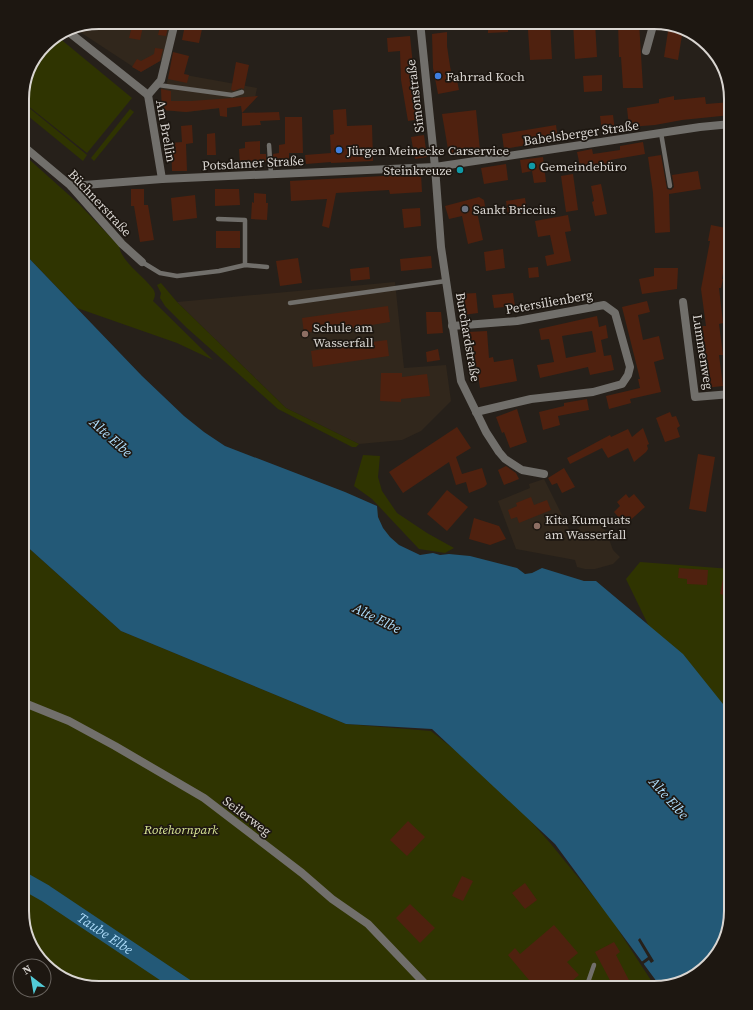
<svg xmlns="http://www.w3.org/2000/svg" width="753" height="1010" viewBox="0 0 753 1010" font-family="'Source Serif 4',serif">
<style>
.built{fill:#31271c}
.green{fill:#2f3401}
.water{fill:#235977}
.pier{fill:#26201a}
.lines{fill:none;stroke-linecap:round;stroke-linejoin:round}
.river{stroke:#235977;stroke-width:17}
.building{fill:#4f210f;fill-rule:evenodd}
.lane{stroke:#716f6b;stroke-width:4.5}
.street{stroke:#716f6b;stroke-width:8}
.shop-dot{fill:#3f7fe0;stroke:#1d1711;stroke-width:1.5}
.culture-dot{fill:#0f9aa8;stroke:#1d1711;stroke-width:1.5}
.worship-dot{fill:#6b7280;stroke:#1d1711;stroke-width:1.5}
.education-dot{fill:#8d6e63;stroke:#1d1711;stroke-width:1.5}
.labels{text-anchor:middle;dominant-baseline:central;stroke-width:3.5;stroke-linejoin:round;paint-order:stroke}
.poi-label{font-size:13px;fill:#d9d5d1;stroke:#1d1711;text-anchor:start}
.street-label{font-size:13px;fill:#d9d5d1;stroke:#1d1711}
.park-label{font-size:13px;font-style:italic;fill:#dae695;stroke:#1d1711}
.water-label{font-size:14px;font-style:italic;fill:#addbf9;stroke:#1d1711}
.rim{fill:none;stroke:#d9d5d1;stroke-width:2}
</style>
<rect width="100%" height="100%" fill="#26201a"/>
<g class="built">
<polygon points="99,22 171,22 162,60 141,72 77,30"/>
<polygon points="169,72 257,88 255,98 250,104 240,106 186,112 162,110 161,88 166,88"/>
<polygon points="395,282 404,368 446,365 451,401 421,431 402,440 359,444 286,408 177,302"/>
<polygon points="544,479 571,533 590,520 597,521 606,531 613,550 620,557 613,564 595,569 585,569 577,567 575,560 516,549 498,501 530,488 529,484"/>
</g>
<g class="green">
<polygon points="58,37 132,98 87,153 22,101 22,93 30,64 48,41"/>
<polygon points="22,102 87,155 83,161 22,111"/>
<polygon points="130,109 134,112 94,161 91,158"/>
<path d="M 22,153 L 79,204 L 119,246 C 122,263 143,275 153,289 C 156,293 155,297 153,301 L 213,360 L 177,343 L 77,308 L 22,251 Z"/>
<polygon points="161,283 177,302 286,408 359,444 356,447 352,447 278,409 187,328 165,306 160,298 161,293 157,285"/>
<polygon points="363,455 380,456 378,477 382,491 397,513 427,533 454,548 445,553 419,549 372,499 354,486"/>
<polygon points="22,542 121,631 346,724 431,731 498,784 551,844 608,914 656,988 98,988 60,978 35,954 22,912"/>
<polygon points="640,562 731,569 731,740 656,641 626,579"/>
</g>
<polygon class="water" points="22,251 142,376 184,416 204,432 225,446 345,492 377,506 378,517 383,528 390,537 399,545 420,555 433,553 440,555 449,554 470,556 517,568 525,574 532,573 542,568 584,581 596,581 683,654 731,714 731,912 721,950 697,975 660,986 555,844 432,729 346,724 121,631 22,542"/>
<polygon class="pier" points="640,938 654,961 651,963 649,960 642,965 640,963 648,957 638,940"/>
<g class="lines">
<path class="river" id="s1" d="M 22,880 L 45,893 L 187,988"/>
</g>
<g class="building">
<polygon points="133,22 144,22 140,40 129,38"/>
<polygon points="161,22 169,22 166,36 158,35"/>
<polygon points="488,22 508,22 508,32 488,33"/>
<polygon points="529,22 550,22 552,59 530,60 528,30 530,30"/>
<polygon points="573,22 595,22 597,57 575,59"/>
<polygon points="618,22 639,22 643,88 623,88 621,57 619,57"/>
<polygon points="185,25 202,29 199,43 182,40"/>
<polygon points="669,25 683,29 678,60 664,57"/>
<polygon points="447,32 447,46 450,66 453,81 457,80 459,90 438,94 433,68 432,34"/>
<polygon points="410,36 414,75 422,119 408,121 401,80 400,51 388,52 387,38"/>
<polygon points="155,48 163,49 160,61 141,72 132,67 137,59 141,61 154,54"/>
<polygon points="173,52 189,56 184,74 189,75 187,83 168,79"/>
<polygon points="236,62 249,65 244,89 241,88 234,91 231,90"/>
<polygon points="602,75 602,91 584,92 583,76"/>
<polygon points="161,89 171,91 171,101 191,101 258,96 242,113 241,106 227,108 227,117 220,116 219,108 186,112 162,110"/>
<polygon points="674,96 674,100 705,97 706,104 731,102 731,115 682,120 655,125 629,127 627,108 659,103 659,99"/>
<polygon points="346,109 347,126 372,125 373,161 331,163 331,162 306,164 305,155 331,153 330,135 334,134 333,110"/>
<polygon points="476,110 480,151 449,155 442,114"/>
<polygon points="279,112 280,120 260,121 261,125 242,126 242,113"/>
<polygon points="613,115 615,131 602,132 600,116"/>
<polygon points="285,117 302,117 303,153 289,153 289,163 274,163 273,154 279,153 279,145 285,144"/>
<polygon points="192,125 193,143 186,144 187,171 172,171 171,143 182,142 181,126"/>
<polygon points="556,125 558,140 504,149 502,134"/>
<polygon points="215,133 216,155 207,155 207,134"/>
<polygon points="424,135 427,157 415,159 411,137"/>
<polygon points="260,141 260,154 266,154 266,162 240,164 239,149 245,148 245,142"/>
<polygon points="643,142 645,154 610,160 611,163 596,166 596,168 581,171 577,152 592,149 593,154 620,150 620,146"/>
<polygon points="661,155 667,189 671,190 674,187 672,175 698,171 701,189 669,194 670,232 655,233 653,193 648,157"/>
<polygon points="543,157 546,182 534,183 532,171 522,173 520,160"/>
<polygon points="506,164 508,180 484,184 481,168"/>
<polygon points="421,174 422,192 390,194 389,190 336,193 329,228 322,226 327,199 291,201 290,181"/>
<polygon points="573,174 578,210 566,212 561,176"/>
<polygon points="601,184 607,214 595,216 592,202 594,201 591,186"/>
<polygon points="131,189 144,189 144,205 148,205 154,240 140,242 134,206 131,206"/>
<polygon points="215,189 239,189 240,205 215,206"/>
<polygon points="254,193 266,194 266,203 268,203 267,220 251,219 252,202 254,203"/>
<polygon points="195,195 197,218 173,221 171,198"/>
<polygon points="479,197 484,200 485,206 482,211 477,212 483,240 468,244 462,216 449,219 445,206"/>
<polygon points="525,198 527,211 508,215 506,201"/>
<polygon points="420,208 421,226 404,228 402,209"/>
<polygon points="568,215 571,231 565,232 571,261 547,266 545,256 554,254 550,235 538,237 535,221"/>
<polygon points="711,225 731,229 731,245 728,244 722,279 723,279 721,288 719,288 723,323 719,324 723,355 719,355 723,386 705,388 702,358 706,357 702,326 706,326 701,289 710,241 708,241"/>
<rect x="216" y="231" width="24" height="17"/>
<polygon points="503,249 505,268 486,271 484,252"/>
<polygon points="431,256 432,268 401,271 400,259"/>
<polygon points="298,258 302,283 280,286 276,261"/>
<polygon points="369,267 370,279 351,281 350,269"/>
<polygon points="538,267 539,277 529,278 528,268"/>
<polygon points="654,268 678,268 677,289 642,294 639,279 654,276"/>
<polygon points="476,293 478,313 463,315 460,294"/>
<polygon points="513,293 515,306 494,308 492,295"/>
<polygon points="647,301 650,312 638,315 643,340 659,336 664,359 654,362 661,392 630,399 631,403 609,409 606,396 640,388 638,379 640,379 622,307"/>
<polygon points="388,306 390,322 328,332 328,330 304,333 302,318"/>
<polygon points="426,312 441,312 443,333 427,334"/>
<path d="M 597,316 L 599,327 L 606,325 L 608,338 L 601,340 L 604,356 L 611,355 L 614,370 L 590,375 L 588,367 L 540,378 L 537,365 L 554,362 L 549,339 L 541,340 L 539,329 ZM 592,331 L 596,352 L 566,358 L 562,336 Z"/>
<polygon points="487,331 489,358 493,357 494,362 513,359 517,381 480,388 473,348 469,348 468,332"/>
<polygon points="387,340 389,356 313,367 311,351 330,348 330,346 372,341 372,342"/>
<polygon points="438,349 440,360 427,362 426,352"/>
<polygon points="381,373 402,373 402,377 427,374 430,396 401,399 401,402 380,401"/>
<polygon points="587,399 589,410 558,416 560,425 543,430 539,412 564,406 564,403"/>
<polygon points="517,409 527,442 510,448 504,432 502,433 496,417"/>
<polygon points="670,412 672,417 676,416 680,426 677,428 680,437 665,442 656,418"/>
<polygon points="457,427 471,448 456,457 462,474 482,468 487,484 484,487 469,493 466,482 456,485 449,462 403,493 389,472"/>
<polygon points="643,428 649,444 647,445 648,449 646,452 634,462 628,448 608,458 602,448 570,464 567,458 610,435 611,437 628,429 632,437"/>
<polygon points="698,454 715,457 706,512 689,509"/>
<polygon points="506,466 516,473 519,479 504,485 498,470"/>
<polygon points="564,468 575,487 562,493 557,483 552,485 548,478"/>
<polygon points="447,490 468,507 447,531 427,514"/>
<polygon points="626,494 629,498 634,494 645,507 625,525 614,512 620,506 617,502"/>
<polygon points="531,497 534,505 547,500 551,510 519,523 517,517 511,519 508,510 517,506 516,503"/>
<polygon points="474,518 499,526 506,539 490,545 469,539"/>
<polygon points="679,568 708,570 707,585 687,584 687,579 678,578"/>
<polygon points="723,579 731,580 731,597 720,594"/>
<polygon points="408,821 425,837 407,856 390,840"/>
<polygon points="462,876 473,881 463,901 452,896"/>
<polygon points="525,883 537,900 525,909 512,893"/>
<polygon points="410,904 435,928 420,943 396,918"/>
<polygon points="554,925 578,953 567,962 579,975 564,988 545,988 539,981 534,986 508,955 515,948 520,954"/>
<polygon points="614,942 620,952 616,955 633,988 614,988 595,952"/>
</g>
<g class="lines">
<g class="lane">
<polyline points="158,85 232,95 242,92"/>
<polyline points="661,133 670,186"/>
<polyline points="269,145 271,174"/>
<polyline points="218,219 245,220 245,265"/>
<polyline points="142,262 160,273 177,276 219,271 245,265 267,267"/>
<polyline points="290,303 446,281"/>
<polyline points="586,988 594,965"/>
</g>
<g class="street">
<polyline points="420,22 435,167 441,247 461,381 486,432 499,452 505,459 522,470 544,474"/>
<polyline points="70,33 148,95"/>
<polyline points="646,51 654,22"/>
<polyline points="148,95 162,179"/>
<polyline points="148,95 161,80 175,22"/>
<polyline points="22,145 71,186 122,244 142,262"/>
<polyline points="71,186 162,179 435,167 700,127 731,124"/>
<polyline points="683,302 695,397 731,394"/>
<polyline points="452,326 517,321 604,305 615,313 630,367 628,375 622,384 593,392 531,399 476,412"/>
<polyline points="22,702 69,721 115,746 204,798 302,873 332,899 368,924 429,988"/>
</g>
</g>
<g class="shop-dot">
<circle cx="438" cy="76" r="4"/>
<circle cx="339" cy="150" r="4"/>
</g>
<g class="culture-dot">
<circle cx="532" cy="166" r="4"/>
<circle cx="460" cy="170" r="4"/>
</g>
<circle class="worship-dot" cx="465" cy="209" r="4"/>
<g class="education-dot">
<circle cx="305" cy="334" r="4"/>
<circle cx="537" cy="526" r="4"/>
</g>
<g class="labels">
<g class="poi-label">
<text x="446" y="76">Fahrrad Koch</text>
<text x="347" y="150">Jürgen Meinecke Carservice</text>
<text x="540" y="166">Gemeindebüro</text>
<text x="452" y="170" text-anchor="end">Steinkreuze</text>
<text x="473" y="209">Sankt Briccius</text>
<text x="313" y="327">Schule am<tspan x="313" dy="15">Wasserfall</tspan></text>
<text x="545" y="519">Kita Kumquats<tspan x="545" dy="15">am Wasserfall</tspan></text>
</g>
<g class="street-label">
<text transform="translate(415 96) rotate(-97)">Simonstraße</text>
<text transform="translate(166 131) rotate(80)">Am Brellin</text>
<text transform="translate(581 133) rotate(-8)">Babelsberger Straße</text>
<text transform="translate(253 163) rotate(-3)">Potsdamer Straße</text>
<text transform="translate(100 203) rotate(47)">Büchnerstraße</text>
<text transform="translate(549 302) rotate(-10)">Petersilienberg</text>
<text transform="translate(468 337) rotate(80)">Burchardstraße</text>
<text transform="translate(703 352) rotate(81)">Lummenweg</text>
<text transform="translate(247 816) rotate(37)">Seilerweg</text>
</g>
<g class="park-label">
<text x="181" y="829">Rotehornpark</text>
</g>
<g class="water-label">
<text transform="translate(111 437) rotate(42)">Alte Elbe</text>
<text transform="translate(377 618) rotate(26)">Alte Elbe</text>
<text transform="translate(669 798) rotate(48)">Alte Elbe</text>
<text stroke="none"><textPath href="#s1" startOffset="99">Taube Elbe</textPath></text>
</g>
</g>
<path d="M0 0H753V1010H0ZM99 29H654A70 70 0 0 1 724 99V911A70 70 0 0 1 654 981H99A70 70 0 0 1 29 911V99A70 70 0 0 1 99 29Z" fill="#1d1711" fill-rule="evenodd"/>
<path class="rim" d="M99 29H654A70 70 0 0 1 724 99V911A70 70 0 0 1 654 981H99A70 70 0 0 1 29 911V99A70 70 0 0 1 99 29Z"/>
<g transform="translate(32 978) rotate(329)"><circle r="19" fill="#1d1711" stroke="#68635e"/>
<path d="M0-3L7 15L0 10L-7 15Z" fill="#52cbd8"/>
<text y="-6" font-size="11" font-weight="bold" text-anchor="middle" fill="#d9d5d1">N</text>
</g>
</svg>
